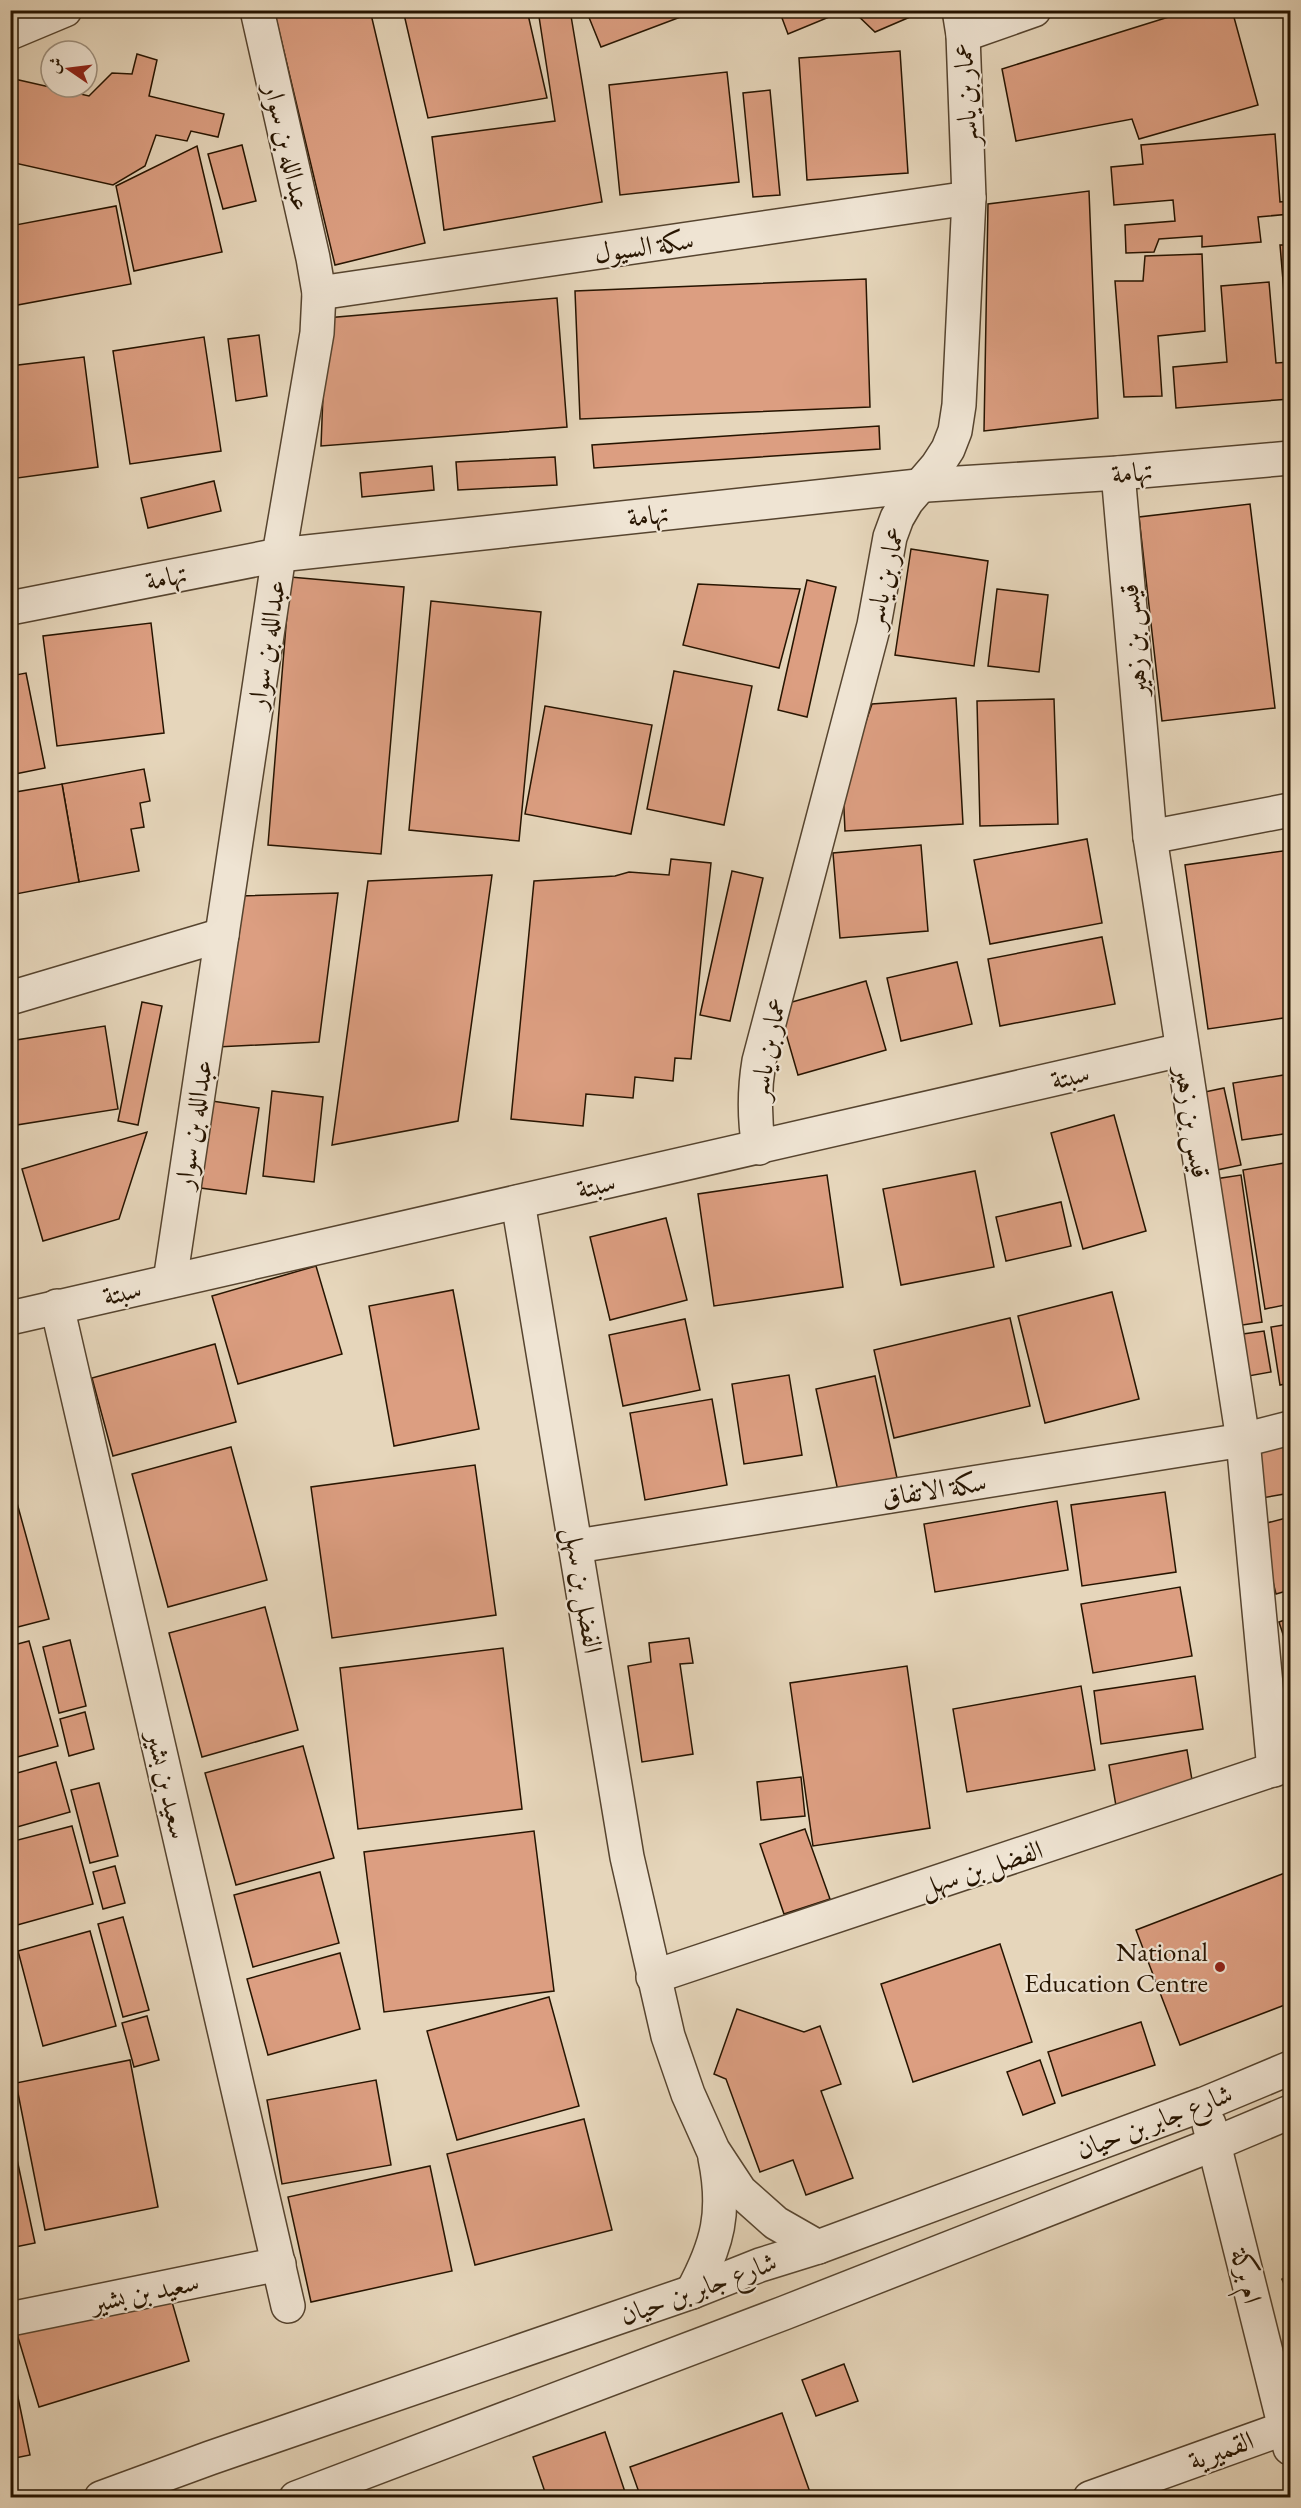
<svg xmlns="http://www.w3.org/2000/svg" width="1301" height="2508" viewBox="0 0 1301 2508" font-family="'EB Garamond',Amiri,serif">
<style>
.building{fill:#dc9e81;stroke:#261400;stroke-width:1.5}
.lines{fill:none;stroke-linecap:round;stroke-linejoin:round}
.minor-casing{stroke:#56442f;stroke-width:36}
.minor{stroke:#efe4d3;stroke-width:33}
.poi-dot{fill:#8f2418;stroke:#efe4d3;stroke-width:2}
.labels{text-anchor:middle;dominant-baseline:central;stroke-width:4.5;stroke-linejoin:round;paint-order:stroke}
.street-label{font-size:27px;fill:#261400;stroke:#efe4d3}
.poi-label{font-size:27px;fill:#261400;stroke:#efe4d3;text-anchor:end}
</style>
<rect width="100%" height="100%" fill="#e6d6bb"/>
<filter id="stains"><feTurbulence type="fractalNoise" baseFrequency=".00333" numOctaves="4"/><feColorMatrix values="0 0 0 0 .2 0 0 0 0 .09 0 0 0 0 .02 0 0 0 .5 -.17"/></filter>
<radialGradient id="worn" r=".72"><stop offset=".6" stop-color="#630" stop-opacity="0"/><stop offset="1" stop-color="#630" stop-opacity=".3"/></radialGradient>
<g class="building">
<polygon points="274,10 370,10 425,243 335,265"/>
<polygon points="403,10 527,10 547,98 428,118"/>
<polygon points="538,10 570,10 602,202 444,230 432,137 555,121"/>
<polygon points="586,10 699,10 601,47"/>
<polygon points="779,10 846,10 788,34"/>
<polygon points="852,10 908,10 910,17 875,32"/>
<polygon points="1191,10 1232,10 1258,105 1139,139 1132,119 1016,141 1002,69"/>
<polygon points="900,51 908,173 807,180 799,58"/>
<polygon points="137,54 157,60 149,96 224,114 218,137 191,131 187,141 156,135 145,166 113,185 10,162 10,78 89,96 112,73 132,74"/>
<polygon points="727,72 739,182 620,195 609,85"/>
<polygon points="770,90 780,195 753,197 743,93"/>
<polygon points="1275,134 1280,202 1290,201 1290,214 1258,217 1261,242 1202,247 1202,236 1159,239 1154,252 1126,253 1125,225 1175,221 1173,200 1114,205 1111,167 1143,164 1141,145"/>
<polygon points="242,145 256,201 223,209 208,154"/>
<polygon points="197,146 222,252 134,271 116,186"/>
<polygon points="1089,191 1098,418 984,431 988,204"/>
<polygon points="116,206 131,284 12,306 10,226"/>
<polygon points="1280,245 1290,245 1290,340 1288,340"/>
<polygon points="1202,254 1205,331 1158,336 1162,396 1124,397 1115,281 1143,281 1145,256"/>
<polygon points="866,279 870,407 580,419 575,291"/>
<polygon points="1269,282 1276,363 1290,362 1290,399 1176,408 1173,367 1227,362 1221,286"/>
<polygon points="557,298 567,427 321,446 326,318"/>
<polygon points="259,335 267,396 236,401 228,339"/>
<polygon points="204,337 221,451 130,464 113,351"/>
<polygon points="84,357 98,467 10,479 10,366"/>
<polygon points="879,426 880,449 594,468 592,445"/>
<polygon points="555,457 557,485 458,490 456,462"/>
<polygon points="432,466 434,490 362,497 360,473"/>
<polygon points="214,481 221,511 148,528 141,498"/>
<polygon points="1250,504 1275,708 1162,721 1139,517"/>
<polygon points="1290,543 1290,587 1284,544"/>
<polygon points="911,549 988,561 974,666 895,655"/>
<polygon points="290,577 404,587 381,854 268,845"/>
<polygon points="807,580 836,587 807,717 778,710"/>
<polygon points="698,584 800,589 779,668 683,645"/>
<polygon points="997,589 1048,595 1039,672 988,666"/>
<polygon points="431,601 541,612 519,841 409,830"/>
<polygon points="151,623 164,733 57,746 43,636"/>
<polygon points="674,671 752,686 724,825 647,809"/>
<polygon points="26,673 45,768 10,775 10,676"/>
<polygon points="956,698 963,824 845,831 843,788 872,704"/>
<polygon points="1054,699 1058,824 980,826 977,701"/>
<polygon points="545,706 652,725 631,834 525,814"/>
<polygon points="144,769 150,801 140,803 144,827 131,829 139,871 79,882 62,784"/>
<polygon points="62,784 79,882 16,894 10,865 10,793"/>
<polygon points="1087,839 1102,923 990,944 974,860"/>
<polygon points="921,845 928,931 840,938 833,853"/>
<polygon points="1290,850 1290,1017 1208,1029 1185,865"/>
<polygon points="671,859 711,863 691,1059 675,1058 673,1081 635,1077 633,1098 586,1094 583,1126 511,1119 534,881 615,876 629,872 669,875"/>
<polygon points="732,871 763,878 730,1021 700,1015"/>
<polygon points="492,875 458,1121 332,1145 368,881"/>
<polygon points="338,893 319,1042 217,1047 240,896"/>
<polygon points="1102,937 1115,1004 1000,1026 988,959"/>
<polygon points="957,962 972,1024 901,1041 887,978"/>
<polygon points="866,981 886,1050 798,1075 778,1006"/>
<polygon points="142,1002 162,1006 138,1125 118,1121"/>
<polygon points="105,1026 118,1109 10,1126 10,1041"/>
<polygon points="1290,1074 1290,1133 1242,1140 1233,1083"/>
<polygon points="1224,1088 1241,1165 1217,1170 1200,1093"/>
<polygon points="272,1091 323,1097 314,1182 263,1176"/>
<polygon points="205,1100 259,1108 246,1194 193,1187"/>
<polygon points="1114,1115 1146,1231 1083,1249 1051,1133"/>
<polygon points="147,1132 119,1219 43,1241 22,1169"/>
<polygon points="1290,1162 1290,1304 1265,1309 1243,1170"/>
<polygon points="975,1171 994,1267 901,1285 883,1189"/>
<polygon points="827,1175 843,1287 714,1306 698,1194"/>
<polygon points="1241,1175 1262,1322 1236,1326 1215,1179"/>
<polygon points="1061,1202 1071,1246 1006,1261 996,1217"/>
<polygon points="666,1218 687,1300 610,1320 590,1237"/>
<polygon points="316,1266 342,1354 238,1384 212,1296"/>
<polygon points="453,1290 479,1429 394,1446 369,1306"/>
<polygon points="1112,1292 1139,1399 1045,1423 1018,1316"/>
<polygon points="1010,1318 1030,1406 894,1438 874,1350"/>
<polygon points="685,1319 700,1390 623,1406 609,1335"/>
<polygon points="1290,1324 1290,1383 1280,1385 1271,1327"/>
<polygon points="1264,1331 1271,1372 1243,1377 1236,1335"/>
<polygon points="215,1344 236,1422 113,1456 92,1378"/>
<polygon points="789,1375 802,1455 744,1464 732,1384"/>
<polygon points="875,1376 897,1478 838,1491 816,1389"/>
<polygon points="712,1399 727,1485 645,1500 630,1413"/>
<polygon points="1290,1444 1290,1493 1262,1498 1254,1450"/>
<polygon points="231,1447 267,1580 168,1607 132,1474"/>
<polygon points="475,1465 496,1615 332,1638 311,1487"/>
<polygon points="1165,1492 1176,1572 1082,1586 1071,1505"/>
<polygon points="1057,1501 1068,1570 935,1592 924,1524"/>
<polygon points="17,1503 49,1619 10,1629 10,1505"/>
<polygon points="1290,1517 1290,1590 1276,1594 1259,1525"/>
<polygon points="1180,1587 1192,1656 1093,1673 1081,1604"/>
<polygon points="265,1607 298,1730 202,1757 169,1633"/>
<polygon points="1290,1618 1290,1656 1279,1622"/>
<polygon points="689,1638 693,1663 680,1664 693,1754 642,1762 628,1666 651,1662 649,1643"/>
<polygon points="70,1640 86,1706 59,1713 43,1647"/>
<polygon points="29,1641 58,1746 10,1759 10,1646"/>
<polygon points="503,1648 522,1809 358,1829 340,1668"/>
<polygon points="907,1666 930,1828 813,1846 790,1683"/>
<polygon points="1195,1676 1203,1729 1101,1744 1094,1691"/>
<polygon points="1081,1686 1095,1770 967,1792 953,1709"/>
<polygon points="85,1712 94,1749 69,1756 60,1719"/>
<polygon points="303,1746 334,1858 236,1885 205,1773"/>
<polygon points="1187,1750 1194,1792 1116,1806 1109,1765"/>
<polygon points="56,1762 70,1812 10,1829 10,1775"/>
<polygon points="801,1777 805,1816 761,1820 757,1782"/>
<polygon points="99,1783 118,1856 90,1863 71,1790"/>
<polygon points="72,1826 93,1904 10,1927 10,1842"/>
<polygon points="805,1829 830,1899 784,1914 760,1844"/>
<polygon points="534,1831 554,1991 384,2012 364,1852"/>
<polygon points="115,1866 125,1903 103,1909 93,1872"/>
<polygon points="1290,1871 1290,2003 1180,2045 1136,1930"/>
<polygon points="320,1872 339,1943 253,1967 234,1895"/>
<polygon points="123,1917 149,2010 123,2017 98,1924"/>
<polygon points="90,1931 116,2026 43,2046 18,1951"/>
<polygon points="1000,1944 1032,2042 913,2082 881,1984"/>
<polygon points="340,1953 360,2029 268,2055 247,1979"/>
<polygon points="549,1997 579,2106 457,2140 427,2031"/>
<polygon points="737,2009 804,2032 820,2026 841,2084 821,2091 853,2178 806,2195 793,2160 760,2172 726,2079 714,2074"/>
<polygon points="147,2016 159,2060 134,2067 122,2023"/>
<polygon points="1141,2022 1155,2065 1062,2096 1048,2052"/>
<polygon points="130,2060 158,2207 45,2230 16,2083"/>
<polygon points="1040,2060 1055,2103 1023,2115 1007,2072"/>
<polygon points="376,2080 391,2165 282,2184 267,2100"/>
<polygon points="584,2119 612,2230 475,2265 447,2154"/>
<polygon points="15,2150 35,2243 10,2248 10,2151"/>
<polygon points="430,2166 452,2271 311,2302 288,2197"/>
<polygon points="1290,2275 1290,2299 1282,2279"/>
<polygon points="168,2288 189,2361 39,2407 17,2334"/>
<polygon points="10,2359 30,2455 10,2459"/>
<polygon points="844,2364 858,2401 816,2416 802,2380"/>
<polygon points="782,2413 812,2498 641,2498 630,2467"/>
<polygon points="605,2432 627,2498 547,2498 533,2457"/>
</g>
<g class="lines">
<g class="minor-casing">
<g id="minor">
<polyline points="10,33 65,10"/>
<polyline points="963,35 1034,10"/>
<polyline points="319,293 969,198"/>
<polyline points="1118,473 1150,837 1243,1440 1274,1770"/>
<polyline points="10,608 279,555 927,485 1118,473 1290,458"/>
<polyline points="1150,837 1290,810"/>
<polyline points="10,998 222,935"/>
<path d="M 759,1148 C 754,1118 754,1091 759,1061 L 874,625 L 890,537 L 897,518 L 907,501 L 937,466 L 948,449 L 955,431 L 959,405 L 969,198 L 963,35 L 959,10"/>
<polyline points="518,1202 627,1857 668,2036 688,2094 713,2150 740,2191 776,2223 818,2247"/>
<polyline points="170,1281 279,555 317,333 319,293 313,258 257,10"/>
<polyline points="57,1306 288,2306"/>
<polyline points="10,1318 1181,1050"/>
<polyline points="577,1546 1243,1440 1290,1428"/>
<polyline points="653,1977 1290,1764"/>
<polyline points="1209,2124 1290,2448"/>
<path d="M 692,2292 C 718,2244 726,2212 715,2158"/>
<polyline points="10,2319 279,2264"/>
<polyline points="101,2498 210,2458 692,2292 760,2265 818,2247 1204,2104 1290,2068"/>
<polyline points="296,2498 784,2313 1214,2144 1290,2112"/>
<polyline points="1090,2498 1285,2428"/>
</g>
</g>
<use href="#minor" class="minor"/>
</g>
<circle class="poi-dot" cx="1220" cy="1967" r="6"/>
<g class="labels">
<g class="street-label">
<text transform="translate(965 94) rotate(-93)">عمار بن ياسر</text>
<text transform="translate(288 147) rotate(77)">عبدالله بن سوار</text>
<text transform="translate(644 246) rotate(-8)">سكة السيول</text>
<text transform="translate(1132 472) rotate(-5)">تهامة</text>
<text transform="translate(648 515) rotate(-6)">تهامة</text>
<text transform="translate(166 577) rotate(-11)">تهامة</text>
<text transform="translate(884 577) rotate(-77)">عمار بن ياسر</text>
<text transform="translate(1133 640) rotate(-95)">قيس بن زهير</text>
<text transform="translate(266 644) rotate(-81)">عبدالله بن سوار</text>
<text transform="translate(767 1048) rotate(-79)">عمار بن ياسر</text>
<text transform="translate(1070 1076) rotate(-13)">سبتة</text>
<text transform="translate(1193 1122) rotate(81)">قيس بن زهير</text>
<text transform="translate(193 1124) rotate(-81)">عبدالله بن سوار</text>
<text transform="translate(596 1185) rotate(-13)">سبتة</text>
<text transform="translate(122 1292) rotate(-13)">سبتة</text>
<text transform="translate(934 1489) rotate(-9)">سكة الاتفاق</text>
<text transform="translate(584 1590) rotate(81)">الفضل بن سهل</text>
<text transform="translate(168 1785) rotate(77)">سعيد بن بشير</text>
<text transform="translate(981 1868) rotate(-18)">الفضل بن سهل</text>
<text transform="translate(1154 2121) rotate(-21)">شارع جابر بن حيان</text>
<text transform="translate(1247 2276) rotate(76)">ام بركة</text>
<text transform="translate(698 2288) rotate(-20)">شارع جابر بن حيان</text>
<text transform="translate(145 2292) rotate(-12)">سعيد بن بشير</text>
<text transform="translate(1221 2450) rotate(-20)">القميرية</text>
</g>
<g class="poi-label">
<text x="1208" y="1951">National<tspan x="1208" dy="31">Education Centre</tspan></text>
</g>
</g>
<rect width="1301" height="2508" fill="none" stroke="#e6d6bb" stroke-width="36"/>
<rect x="12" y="12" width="1277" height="2484" fill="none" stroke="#261400" stroke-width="3"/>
<rect x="18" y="18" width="1265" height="2472" fill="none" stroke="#261400" stroke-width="1.5"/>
<g transform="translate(69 69) rotate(284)"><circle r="28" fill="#efe4d3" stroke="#9f917f" stroke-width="1.5"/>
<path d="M0-4.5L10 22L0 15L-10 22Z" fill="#8f2418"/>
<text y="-9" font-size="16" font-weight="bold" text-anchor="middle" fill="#261400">ش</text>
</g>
<rect width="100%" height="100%" filter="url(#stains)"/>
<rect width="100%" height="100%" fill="url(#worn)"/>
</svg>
